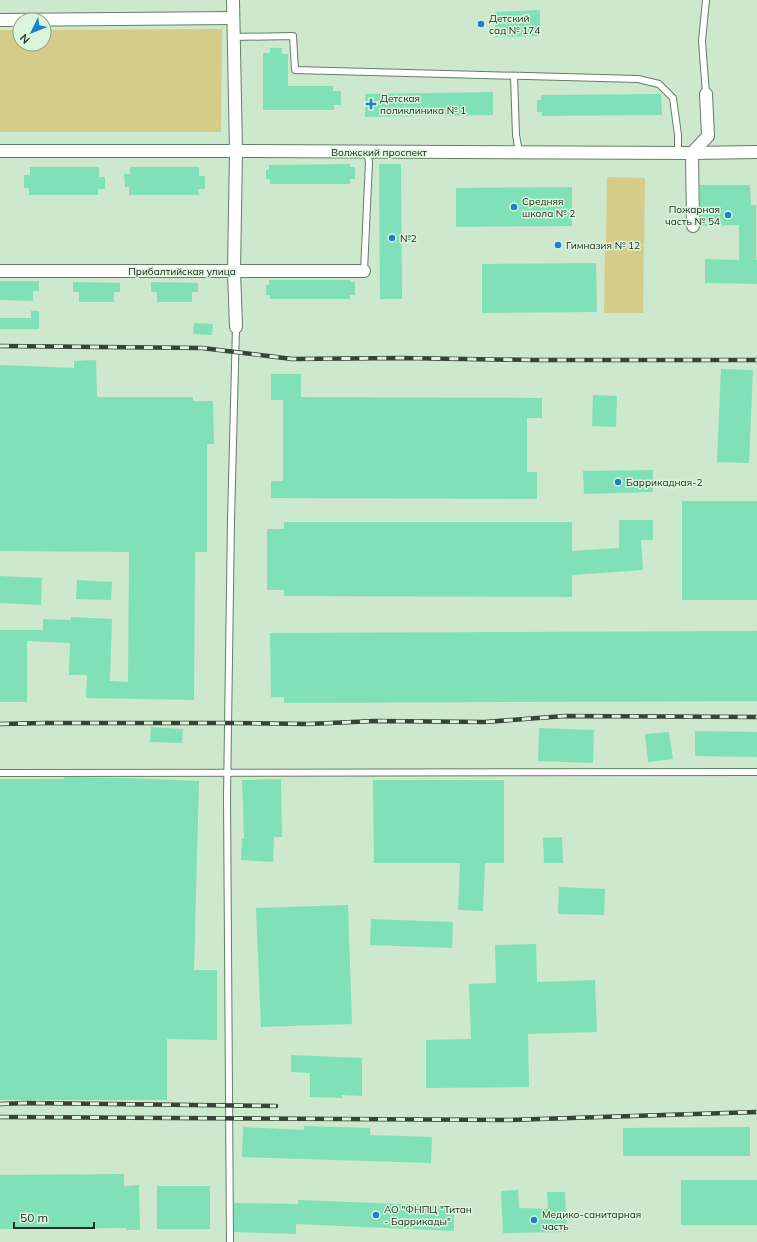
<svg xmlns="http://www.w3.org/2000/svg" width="757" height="1242" viewBox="0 0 757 1242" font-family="Mulish,sans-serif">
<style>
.green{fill:#d4cc88}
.building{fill:#80e0b7}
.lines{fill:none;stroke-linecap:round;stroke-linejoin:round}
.service-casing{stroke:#667e65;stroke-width:8}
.minor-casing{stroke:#667e65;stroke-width:14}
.service{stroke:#fff;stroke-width:6}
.minor{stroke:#fff;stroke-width:12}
.rail-casing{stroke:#374337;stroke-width:4.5}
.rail{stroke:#daf5d9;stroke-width:3;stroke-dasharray:9;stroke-linecap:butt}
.poi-dot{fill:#1c81cc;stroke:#daf5d9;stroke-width:1.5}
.labels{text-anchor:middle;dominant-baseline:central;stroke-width:3;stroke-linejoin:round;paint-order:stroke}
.poi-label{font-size:10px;fill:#242e24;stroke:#daf5d9;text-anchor:start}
.street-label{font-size:10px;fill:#242e24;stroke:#daf5d9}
</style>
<rect width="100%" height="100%" fill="#cde8cc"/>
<g class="green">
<polygon points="222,29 221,132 0,132 0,30 20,30 20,44 44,44 44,30"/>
<polygon points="607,177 645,178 644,245 606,244"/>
<polygon points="605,246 644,246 643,313 604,313"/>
</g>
<g class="building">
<polygon points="540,10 540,36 495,37 495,12"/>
<polygon points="270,48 282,48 282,54 288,54 288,86 333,86 333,91 341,91 341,105 334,105 334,110 263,110 263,53 270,53"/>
<polygon points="493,92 493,115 365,117 365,94"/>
<polygon points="661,94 662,115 542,116 542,112 537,112 537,100 541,100 541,95"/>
<polygon points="350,164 350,167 355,167 355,179 350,179 350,184 270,184 270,179 266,179 266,170 269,170 269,165"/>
<polygon points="379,164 401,164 402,299 380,299"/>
<polygon points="30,167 99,167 99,177 105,177 105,189 98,189 98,195 29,195 29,188 24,188 24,175 30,175"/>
<polygon points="130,167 199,167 199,176 205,176 205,189 198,189 199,195 129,195 129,187 125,187 124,174 130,174"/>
<polygon points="700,185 750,185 751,205 756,205 756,260 757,260 757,284 705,283 705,259 739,260 739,225 700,226"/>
<polygon points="572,187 572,226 456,227 456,188"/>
<polygon points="596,263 597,312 482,313 482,264"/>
<polygon points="269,280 350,280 350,282 355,282 355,295 350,295 350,299 270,299 270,295 266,295 266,285 269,285"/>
<polygon points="0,281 39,281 39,291 33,291 33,301 0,300"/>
<polygon points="73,282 120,283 120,292 114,292 114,302 79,302 79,292 73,292"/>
<polygon points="151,282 198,283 198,292 192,292 192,302 157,302 157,292 151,292"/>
<polygon points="31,311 39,311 39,329 0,329 0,318 31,318"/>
<polygon points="194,323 213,324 212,335 193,334"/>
<polygon points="96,360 97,397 193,397 193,401 213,401 214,444 207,444 207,552 195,552 194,700 86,698 87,675 69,675 70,643 27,641 27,702 0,702 0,630 43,630 43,619 71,620 71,617 112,619 110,681 128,682 129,552 0,551 0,365 74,368 74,361"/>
<polygon points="721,369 753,370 749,463 717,462"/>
<polygon points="271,374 301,374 301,397 542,398 542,418 527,418 527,472 537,472 537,499 271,498 271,481 283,481 283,400 271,400"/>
<polygon points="593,395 617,396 616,427 592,426"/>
<polygon points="653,470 653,492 584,494 583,471"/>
<rect x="682" y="501" width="75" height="99"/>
<polygon points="619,520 653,520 653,540 641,540 643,570 572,575 572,597 284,596 284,590 267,590 267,529 284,529 284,522 572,522 572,551 619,548"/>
<polygon points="0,576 42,578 41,605 0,603"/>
<polygon points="77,580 112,582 111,600 76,599"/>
<polygon points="757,631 757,701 284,703 284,697 271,697 270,633"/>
<polygon points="151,727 183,729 182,743 150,742"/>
<polygon points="539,728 594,730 593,763 538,761"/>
<polygon points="695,731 757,732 757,757 695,756"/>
<polygon points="669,732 673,759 648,762 645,734"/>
<polygon points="64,777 126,778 199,781 194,970 217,970 217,1040 167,1039 167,1100 0,1100 0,779 64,779"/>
<polygon points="281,779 282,837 274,837 273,862 241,860 242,839 244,839 242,780"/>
<polygon points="373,780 504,780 504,863 485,863 483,911 458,910 460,863 374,863"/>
<polygon points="562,837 563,863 544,863 543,838"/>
<polygon points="559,887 605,889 604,915 558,914"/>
<polygon points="348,905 352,1024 261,1027 256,908"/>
<polygon points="371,919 453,922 452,948 370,945"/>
<polygon points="536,944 537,982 595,980 597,1032 528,1034 529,1087 426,1088 426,1040 471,1039 469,984 496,983 495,945"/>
<polygon points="291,1055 362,1058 362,1096 342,1095 342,1098 310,1097 310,1073 291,1072"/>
<polygon points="304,1126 370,1128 370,1135 432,1137 431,1163 242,1157 243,1127 304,1130"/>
<polygon points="750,1127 750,1156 623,1156 623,1128"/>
<polygon points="124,1174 124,1186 139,1185 140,1230 127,1230 126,1228 0,1229 0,1175"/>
<rect x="681" y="1180" width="76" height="45"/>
<rect x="157" y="1186" width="53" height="43"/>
<polygon points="518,1190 519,1208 548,1209 547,1192 565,1192 567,1232 503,1233 501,1191"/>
<polygon points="298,1200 454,1206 454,1231 296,1224 296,1234 234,1232 234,1203 298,1204"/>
</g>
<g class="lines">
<g class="service-casing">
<g id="service">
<polyline points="706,0 702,41 706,94"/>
<polyline points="233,37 293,36 295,70 638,79 659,84 673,98 678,135 678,153"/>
<polyline points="514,76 516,135 519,152"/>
<polyline points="364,271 369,162 367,152"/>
<polyline points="0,773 757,772"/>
<polyline points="230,1242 227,797 231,520 236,327"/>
</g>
</g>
<g class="minor-casing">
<g id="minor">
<polyline points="233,0 236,151 234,271 236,327"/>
<polyline points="0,20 233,18"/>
<polyline points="0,151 236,151 692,153 757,152"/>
<polyline points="693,226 692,153 708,136 706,94"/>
<polyline points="0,271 364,271"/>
</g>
</g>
<use href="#service" class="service"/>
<use href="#minor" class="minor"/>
<g class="rail-casing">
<g id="rail">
<polyline points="0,346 202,348 292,359 402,358 533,360 757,360"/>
<polyline points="0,724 44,723 228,723 308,724 375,721 485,722 565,716 757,717"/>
<polyline points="0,1104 27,1103 276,1106"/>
<polyline points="0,1117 509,1120 757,1112"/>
</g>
</g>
<use href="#rail" class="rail"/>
</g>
<g class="poi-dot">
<circle cx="481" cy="24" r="4"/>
<path d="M369 98h4v4h4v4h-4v4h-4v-4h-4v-4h4z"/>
<circle cx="514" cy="207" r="4"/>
<circle cx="728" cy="215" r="4"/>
<circle cx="392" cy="238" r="4"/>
<circle cx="558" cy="245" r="4"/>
<circle cx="618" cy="482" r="4"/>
<circle cx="376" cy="1215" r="4"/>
<circle cx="534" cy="1220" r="4"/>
</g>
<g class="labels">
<g class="poi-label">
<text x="489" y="18">Детский<tspan x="489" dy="12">сад № 174</tspan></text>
<text x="380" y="98">Детская<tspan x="380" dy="12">поликлиника № 1</tspan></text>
<text x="522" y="201">Средняя<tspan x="522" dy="12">школа № 2</tspan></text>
<text x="720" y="209" text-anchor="end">Пожарная<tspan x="720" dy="12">часть № 54</tspan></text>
<text x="400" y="238">№2</text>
<text x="566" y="245">Гимназия № 12</text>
<text x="626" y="482">Баррикадная-2</text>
<text x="384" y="1209">АО "ФНПЦ "Титан<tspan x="384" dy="12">- Баррикады"</tspan></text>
<text x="542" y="1214">Медико-санитарная<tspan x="542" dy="12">часть</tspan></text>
</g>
<g class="street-label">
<text x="379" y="152">Волжский проспект</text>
<text x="182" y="271">Прибалтийская улица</text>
</g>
</g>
<g transform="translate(32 32) rotate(227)"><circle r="19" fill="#daf5d9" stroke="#91a591"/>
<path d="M0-3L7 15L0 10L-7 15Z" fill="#1c81cc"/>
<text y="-6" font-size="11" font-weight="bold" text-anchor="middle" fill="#242e24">N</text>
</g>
<path d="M14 1222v6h80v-6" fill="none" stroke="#242e24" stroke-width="2"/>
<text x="20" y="1222" font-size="12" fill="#242e24" stroke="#daf5d9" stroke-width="3" paint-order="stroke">50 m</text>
</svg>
